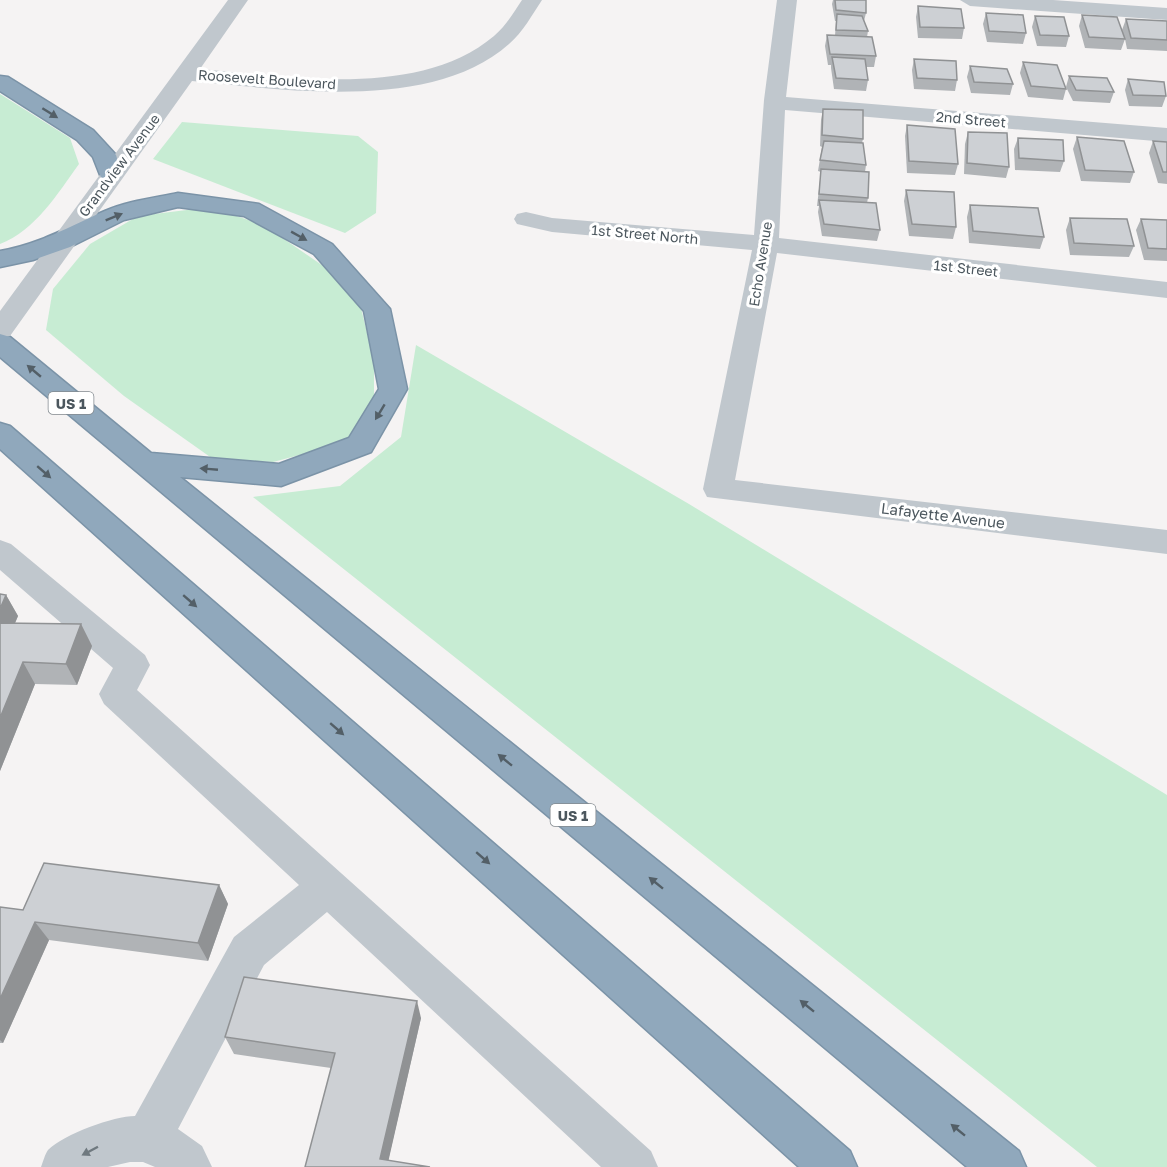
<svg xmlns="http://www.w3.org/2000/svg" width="1167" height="1167" viewBox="0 0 1167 1167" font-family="'Golos Text',sans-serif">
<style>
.green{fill:#c7ecd3}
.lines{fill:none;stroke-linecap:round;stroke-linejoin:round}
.highway-casing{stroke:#7b93a7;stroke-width:3}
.minor{fill:#c0c7cd;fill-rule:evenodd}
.highway{fill:#90a8bc;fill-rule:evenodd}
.wall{fill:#b0b3b6}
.shaded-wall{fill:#909294}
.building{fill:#cdd0d4;stroke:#909294;stroke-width:1.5}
.oneway{fill:#535f67}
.oneway2{fill:#6f797f}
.labels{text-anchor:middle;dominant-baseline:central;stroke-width:6;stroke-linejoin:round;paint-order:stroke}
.far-street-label{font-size:14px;fill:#4c575e;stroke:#fff}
.shield{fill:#fff;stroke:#82898e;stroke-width:1.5}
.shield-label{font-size:14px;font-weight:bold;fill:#4c575e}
.street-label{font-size:15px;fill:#4c575e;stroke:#fff}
</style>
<rect width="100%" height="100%" fill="#f5f3f3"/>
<g class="green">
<path d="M 0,94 L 70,138 L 79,164 C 58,193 35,231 0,244 Z"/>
<polygon points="182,122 358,136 378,152 376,213 345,233 153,159"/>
<polygon points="211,207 265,226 332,272 360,304 374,361 374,397 353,441 273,462 213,459 124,396 46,330 53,289 90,244 138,216"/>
<polygon points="416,345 689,504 1167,795 1167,1167 1097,1167 253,497 340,486 401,437"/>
</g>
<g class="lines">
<g class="highway-casing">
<g id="highway">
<polygon points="0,76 8,77 93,130 116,155 122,175 118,180 102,180 93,157 77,140 0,91"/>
<path d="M 178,193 L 259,204 L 332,244 L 390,309 L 407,389 L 371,452 L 281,486 L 180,477 L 1019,1151 L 1026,1167 L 967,1167 L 0,357 L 0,334 L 10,337 L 151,453 L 279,464 L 349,438 L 379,389 L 364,311 L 314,254 L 244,216 L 178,207 L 124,220 L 70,247 L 33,260 L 0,267 L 0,251 C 38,245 70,226 105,211 C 127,201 154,198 178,193 Z"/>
<polygon points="0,423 10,426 850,1151 857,1167 799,1167 0,449"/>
</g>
</g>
<g class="minor">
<path d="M 228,0 L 248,0 L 200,69 C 290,77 419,99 494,36 C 506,26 514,12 522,0 L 542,0 C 532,15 523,32 509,44 C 433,112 285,90 192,81 L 10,336 L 0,338 L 0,311 Z"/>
<polygon points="777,0 797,0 786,97 1167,128 1167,142 785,110 779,238 1167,282 1167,298 777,253 735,480 1167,530 1167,554 707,497 703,489 752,250 552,232 517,224 514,219 517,214 526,212 552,218 754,235 764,100"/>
<polygon points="960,0 1053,0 1167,8 1167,20 970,6"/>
<path d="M 0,540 L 11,544 L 145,655 L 150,665 L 137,690 L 651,1151 L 658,1167 L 601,1167 L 327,912 L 264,965 L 178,1129 L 202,1146 L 212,1167 L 155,1167 L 143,1162 L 130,1162 L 108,1167 L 41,1167 C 43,1162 45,1154 48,1150 C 64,1134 114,1116 135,1116 L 234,937 L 299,885 L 104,704 L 99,694 L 113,668 L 0,570 Z"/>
</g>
<use href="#highway" class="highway"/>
</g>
<g class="wall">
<polygon points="833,0 866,0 866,13 864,21 868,31 867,37 876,56 874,67 866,67 868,80 866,91 834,89 831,68 831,65 828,65 825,46 827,35 835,36 836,21 835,21 832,4"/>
<polygon points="918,6 964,28 962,39 918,38 916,17"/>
<polygon points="986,13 1026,33 1023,44 987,42 983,24"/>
<polygon points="1082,15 1123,34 1122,30 1126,19 1167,21 1167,51 1127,49 1125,39 1121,50 1085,48 1079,26"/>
<polygon points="1035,16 1069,36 1066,47 1037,46 1032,27"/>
<polygon points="914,59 957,80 955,91 914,89 912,70"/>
<polygon points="1023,62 1066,89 1063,100 1028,97 1020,73"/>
<polygon points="970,66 1013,84 1010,95 971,93 967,77"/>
<polygon points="1069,76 1114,92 1110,103 1073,101 1066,87"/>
<polygon points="1128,79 1166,96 1162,107 1129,106 1125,90"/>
<polygon points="823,109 863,139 862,143 866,165 865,172 868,198 867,203 880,230 877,241 822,236 818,212 819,206 817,206 821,172 818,171 822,147 820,146 821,120"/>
<polygon points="907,125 958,164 955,175 907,173 905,136"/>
<polygon points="968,132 1009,167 1006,178 964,174 965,144"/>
<polygon points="1077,137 1134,172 1130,183 1081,181 1073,149"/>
<polygon points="1018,138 1064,161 1060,172 1015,170 1014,149"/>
<polygon points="1153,141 1167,142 1167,184 1158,183 1149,153"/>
<polygon points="906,190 956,227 953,239 909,236 904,201"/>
<polygon points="970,205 1044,237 1040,249 969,243 967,217"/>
<polygon points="1070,218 1134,246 1129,257 1070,255 1066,230"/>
<polygon points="1141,219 1167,220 1167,261 1144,260 1136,230"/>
<polygon points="6,595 18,616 15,623 81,624 92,646 77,685 35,684 0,771"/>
<polygon points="219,885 228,904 208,961 49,940 3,1043 0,1043 0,907 23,910"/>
<polygon points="421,1018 388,1161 305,1167 331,1068 234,1054 225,1037"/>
</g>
<g class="shaded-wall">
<polygon points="6,595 18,616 6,644 0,633 0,609"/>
<polygon points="81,624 92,646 77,685 66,664"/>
<polygon points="23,662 35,684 0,771 0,718"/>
<polygon points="219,885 228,904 208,961 198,943"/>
<polygon points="35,922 49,940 3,1043 0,1040 0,999"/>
<polygon points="417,1001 421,1018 387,1167 380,1159"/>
</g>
<g class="building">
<polygon points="835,0 866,0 866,13 836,10"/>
<polygon points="918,6 961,9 964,28 920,27"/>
<polygon points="986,13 1023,15 1026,33 989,31"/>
<polygon points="837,14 862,16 868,31 836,30"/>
<polygon points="1082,15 1117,17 1125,39 1089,37"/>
<polygon points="1035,16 1064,17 1069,36 1040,35"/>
<polygon points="1126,19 1167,21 1167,40 1131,38"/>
<polygon points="827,35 872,37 876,56 830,54"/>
<polygon points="832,57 865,59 868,80 836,78"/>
<polygon points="914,59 956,61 957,80 917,78"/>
<polygon points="1023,62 1057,65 1066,89 1031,86"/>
<polygon points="970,66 1007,69 1013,84 974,82"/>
<polygon points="1069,76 1107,78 1114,92 1076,90"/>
<polygon points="1128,79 1164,82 1166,96 1133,95"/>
<polygon points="823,109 863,110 863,139 822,135"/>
<polygon points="907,125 955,129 958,164 909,161"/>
<polygon points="968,132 1007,133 1009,167 967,163"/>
<polygon points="1077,137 1124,141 1134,172 1085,170"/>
<polygon points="1018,138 1063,140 1064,161 1019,158"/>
<polygon points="824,141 863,143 866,165 820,160"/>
<polygon points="1153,141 1167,142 1167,172 1163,172"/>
<polygon points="821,169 869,172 868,198 819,194"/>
<polygon points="906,190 954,192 956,227 912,224"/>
<polygon points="819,200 876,203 880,230 824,224"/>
<polygon points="970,205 1038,208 1044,237 973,231"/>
<polygon points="1070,218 1127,219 1134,246 1074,243"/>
<polygon points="1141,219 1167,220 1167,249 1148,248"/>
<polygon points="0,594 6,595 0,609"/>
<polygon points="0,623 81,624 66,664 23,662 0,718"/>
<polygon points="44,863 219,885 198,943 35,922 0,999 0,907 23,910"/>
<polygon points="244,977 417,1001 380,1159 430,1167 305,1167 335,1053 225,1037"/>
</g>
<defs><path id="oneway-solid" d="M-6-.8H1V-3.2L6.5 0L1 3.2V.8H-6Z" transform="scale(1.5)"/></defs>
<g class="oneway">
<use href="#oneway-solid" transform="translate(50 113) rotate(32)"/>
<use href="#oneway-solid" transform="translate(114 217) rotate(-22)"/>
<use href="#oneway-solid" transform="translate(299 236) rotate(29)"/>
<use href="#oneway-solid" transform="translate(34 371) rotate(-140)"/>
<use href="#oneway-solid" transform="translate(380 412) rotate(121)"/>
<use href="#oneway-solid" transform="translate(209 469) rotate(-175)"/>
<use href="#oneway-solid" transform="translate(44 472) rotate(41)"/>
<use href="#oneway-solid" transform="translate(190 601) rotate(41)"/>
<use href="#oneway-solid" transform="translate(337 729) rotate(41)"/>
<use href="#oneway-solid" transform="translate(505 760) rotate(-141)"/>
<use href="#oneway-solid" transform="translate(483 858) rotate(41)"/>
<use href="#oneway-solid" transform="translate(656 883) rotate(-141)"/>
<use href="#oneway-solid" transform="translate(807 1006) rotate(-141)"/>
<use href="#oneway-solid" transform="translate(958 1130) rotate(-141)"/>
</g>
<use class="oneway2" href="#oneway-solid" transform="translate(90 1151) rotate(152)"/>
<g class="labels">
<g class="far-street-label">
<text transform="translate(267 79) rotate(4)">Roosevelt Boulevard</text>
<text transform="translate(971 119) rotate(5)">2nd Street</text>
<text transform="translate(119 165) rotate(-53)">Grandview Avenue</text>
<text transform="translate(645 234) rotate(5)">1st Street North</text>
<text transform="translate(760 264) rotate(-81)">Echo Avenue</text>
<text transform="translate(966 268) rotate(6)">1st Street</text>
</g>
<g class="shield">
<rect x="48.5" y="392" width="45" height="22" rx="4.5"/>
<rect x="550.5" y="804" width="45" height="22" rx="4.5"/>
</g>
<g class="shield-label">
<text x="71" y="403">US 1</text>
<text x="573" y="815">US 1</text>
</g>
<g class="street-label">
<text transform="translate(943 515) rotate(7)">Lafayette Avenue</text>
</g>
</g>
</svg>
